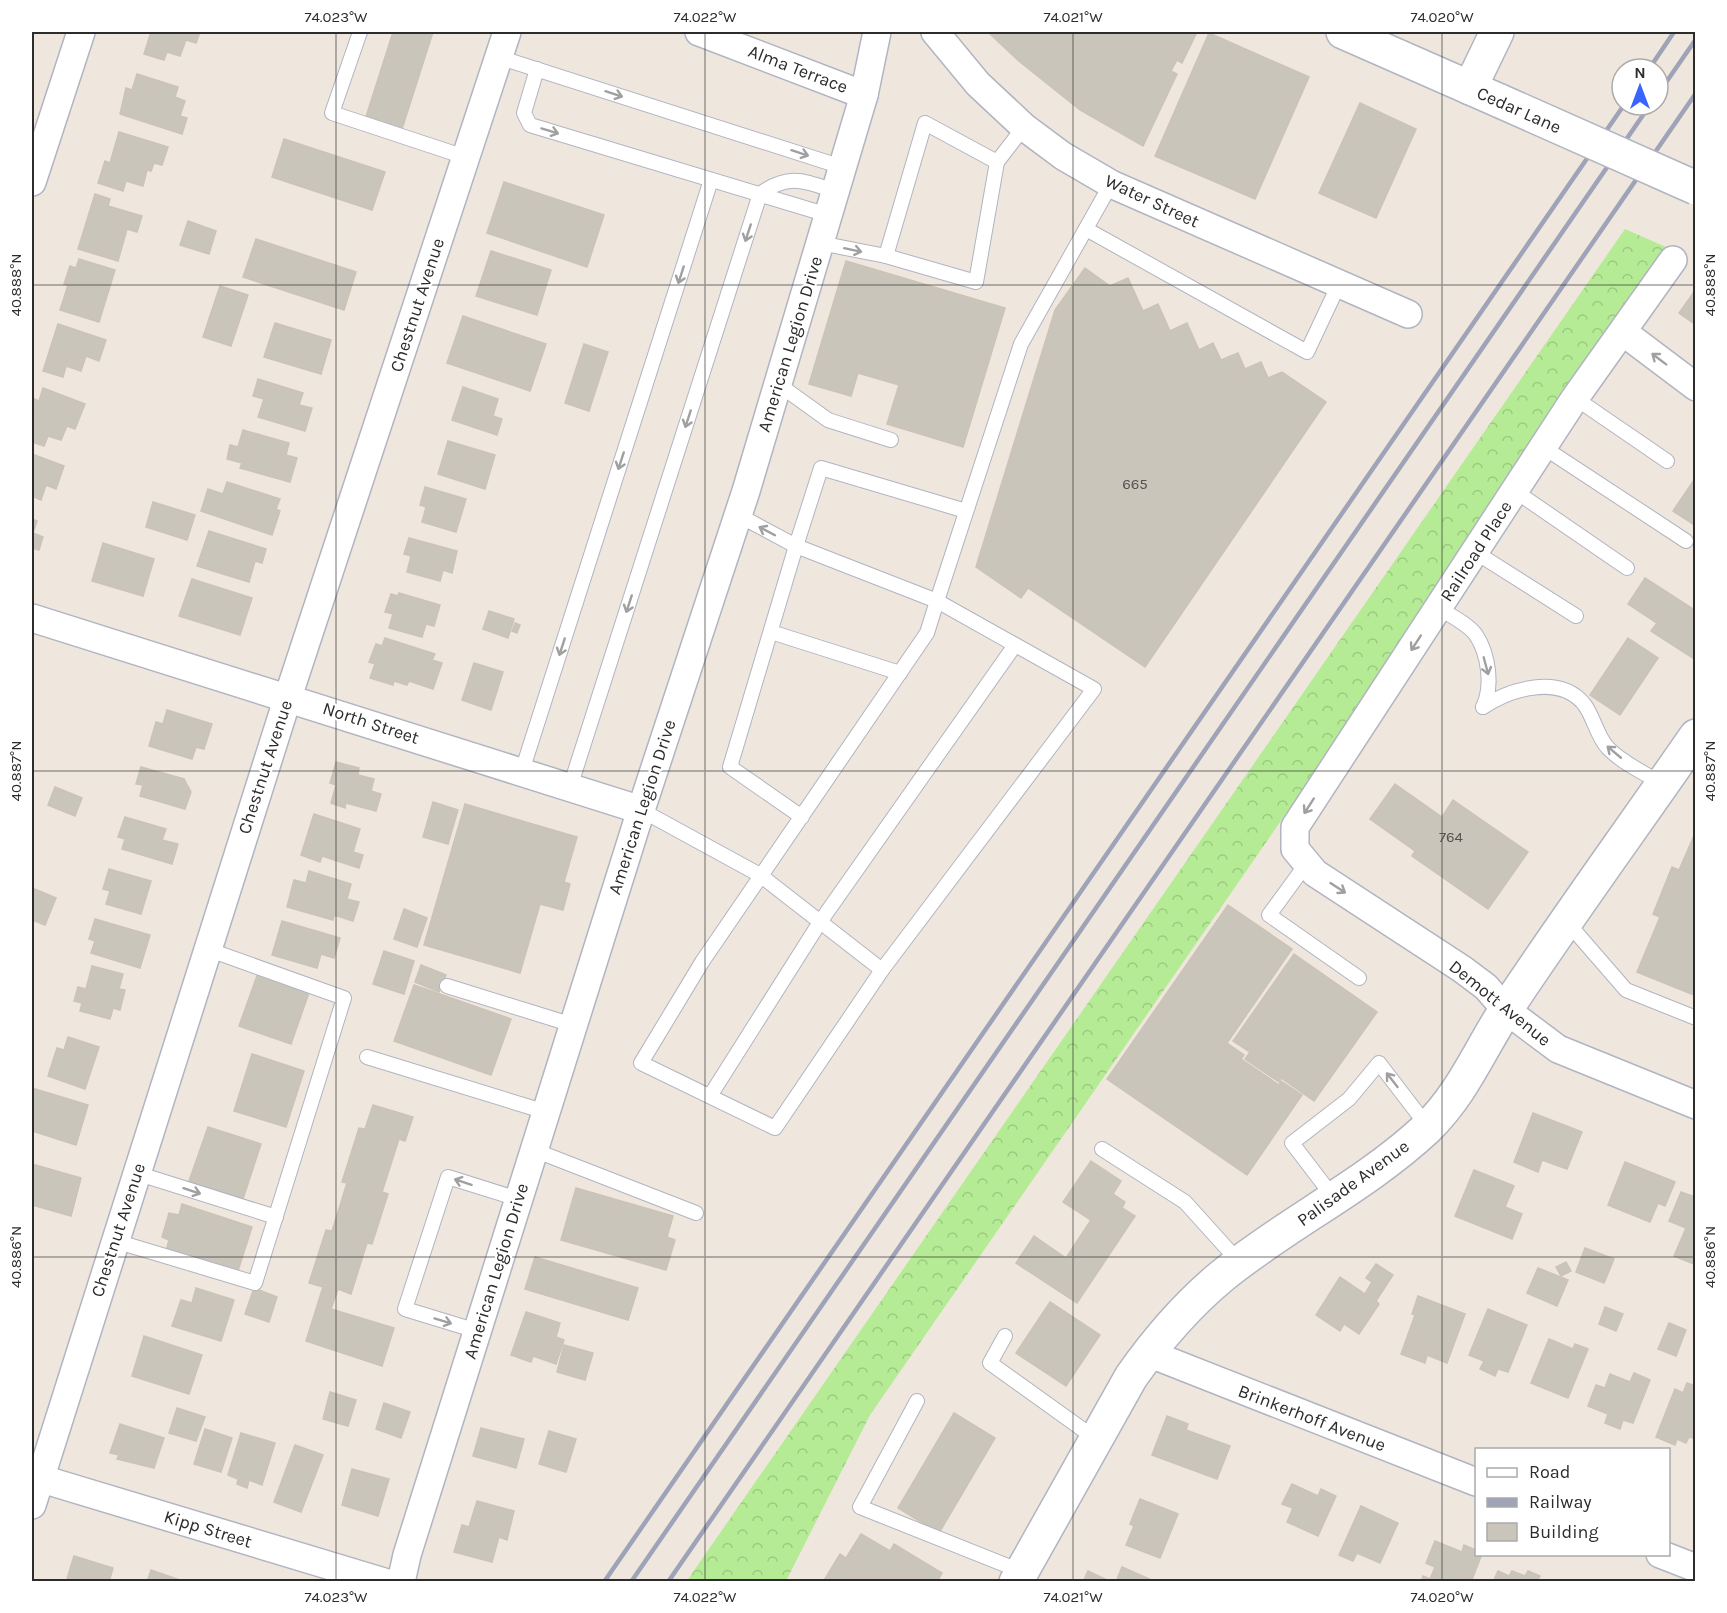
<svg xmlns="http://www.w3.org/2000/svg" width="1727" height="1613" viewBox="0 0 1727 1613" font-family="Karla,sans-serif">
<style>
.forest{fill:url(#forest-crowns)}
.building{fill:#cac5bb;stroke:#cbc3b6;stroke-width:1.5}
.lines{fill:none;stroke-linecap:round;stroke-linejoin:round}
.service-casing{stroke:#b1b4c1;stroke-width:16}
.minor-casing{stroke:#b1b4c1;stroke-width:30}
.tertiary-casing{stroke:#b1b4c1;stroke-width:36}
.secondary-casing{stroke:#b1b4c1;stroke-width:36}
.service{stroke:#fff;stroke-width:14}
.minor{stroke:#fff;stroke-width:27}
.tertiary{stroke:#fff;stroke-width:33}
.secondary{stroke:#fff;stroke-width:33}
.rail{stroke:#9fa3b8;stroke-width:4.5}
.secondary-bridge-casing{stroke:#b1b4c1;stroke-width:36;stroke-linecap:butt}
.secondary-bridge{stroke:#fff;stroke-width:33}
.oneway{stroke:#a0a0a0}
.ticks{fill:none;stroke:#2c2c2c;stroke-width:1.5;stroke-opacity:0.45}
.labels{text-anchor:middle;dominant-baseline:central;stroke-width:4.5;stroke-linejoin:round;paint-order:stroke}
.number-label{font-size:15px;fill:#545250}
.street-label{font-size:18px;fill:#2c2c2c;stroke:#fff}
.neatline{fill:none;stroke:#2c2c2c;stroke-width:2}
.ticks-label{font-size:15px;text-anchor:middle;fill:#2c2c2c}
</style>
<defs>
<pattern id="forest-crowns" width="20" height="18" patternUnits="userSpaceOnUse" patternTransform="scale(1.5)"><rect width="20" height="18" fill="#b4eb94"/><path d="M2 6a3 3 0 1 1 6 0M12 15a3 3 0 1 1 6 0" fill="none" stroke="#9bca80"/></pattern>
</defs>
<rect width="100%" height="100%" fill="#efe7dd"/>
<polygon class="forest" points="1625,229 1675,251 870,1415 786,1581 686,1582"/>
<g class="building">
<polygon points="151,32 200,32 196,43 186,40 180,56 167,52 164,60 144,54"/>
<polygon points="393,32 433,32 401,132 365,120"/>
<polygon points="988,32 1197,32 1182,63 1177,60 1171,71 1177,74 1143,146 1080,110 1020,62"/>
<polygon points="1209,33 1309,77 1255,199 1155,156"/>
<polygon points="137,74 178,87 175,97 185,101 180,116 187,118 182,134 120,114 126,88 132,90"/>
<polygon points="1360,103 1416,129 1376,218 1319,193"/>
<polygon points="119,132 168,147 162,165 154,163 151,171 147,170 143,186 126,181 123,191 98,183 105,161 110,163"/>
<polygon points="284,139 385,172 372,210 272,177"/>
<polygon points="504,182 604,215 587,267 487,233"/>
<polygon points="95,194 110,199 108,206 142,216 137,232 127,229 118,261 78,249"/>
<polygon points="188,221 216,231 209,254 180,245"/>
<polygon points="256,239 356,272 344,310 243,277"/>
<polygon points="491,251 551,270 537,315 476,296"/>
<polygon points="79,259 115,270 99,322 60,310 68,285 64,284 70,266 76,268"/>
<polygon points="846,261 1005,308 963,447 887,424 899,385 858,373 851,396 809,384"/>
<polygon points="1085,268 1110,286 1128,278 1143,311 1158,304 1170,331 1187,323 1199,350 1213,343 1221,360 1238,353 1245,369 1261,362 1268,378 1282,372 1326,402 1145,667 1028,588 1021,598 976,567 1055,310"/>
<polygon points="220,286 248,295 231,346 203,337"/>
<polygon points="1696,289 1696,325 1679,313"/>
<polygon points="463,316 546,344 530,391 447,363"/>
<polygon points="275,323 331,340 321,374 264,357"/>
<polygon points="58,324 106,340 99,361 86,356 81,371 66,366 63,377 43,371"/>
<polygon points="584,344 608,352 589,411 565,403"/>
<polygon points="258,379 303,393 299,405 312,408 305,431 258,417 264,399 253,396"/>
<polygon points="463,387 498,399 493,416 502,419 497,435 452,420"/>
<polygon points="43,388 85,404 75,429 67,426 61,440 48,436 44,446 32,442 34,412 32,411 32,398 39,401"/>
<polygon points="243,430 289,443 286,455 297,458 290,482 240,468 242,463 227,459 230,445 238,447"/>
<polygon points="448,441 495,455 485,489 438,474"/>
<polygon points="32,454 64,466 56,489 46,485 41,500 32,496"/>
<polygon points="1696,477 1696,526 1673,511"/>
<polygon points="227,482 280,499 276,509 280,511 272,535 201,511 208,489 223,494"/>
<polygon points="425,487 466,499 456,532 422,522 426,507 420,505"/>
<polygon points="153,502 195,515 187,540 146,527"/>
<polygon points="32,519 37,521 33,533 43,537 39,550 32,548"/>
<polygon points="209,531 266,549 262,563 255,561 249,582 197,566"/>
<polygon points="409,538 457,551 452,573 443,570 440,581 407,572 411,556 404,554"/>
<polygon points="103,543 154,559 143,596 92,581"/>
<polygon points="1645,578 1696,611 1696,660 1651,631 1657,623 1628,604"/>
<polygon points="192,579 252,598 240,635 179,616"/>
<polygon points="399,593 440,605 434,626 426,624 422,637 389,628 393,614 385,612 391,594 398,596"/>
<polygon points="489,611 514,619 508,638 483,629"/>
<polygon points="515,623 520,625 517,633 512,631"/>
<polygon points="385,638 435,654 432,660 442,663 433,689 409,681 407,685 394,681 393,685 370,678 375,664 369,662 376,644 382,646"/>
<polygon points="1628,638 1658,658 1620,715 1590,695"/>
<polygon points="474,663 503,672 491,710 462,700"/>
<polygon points="167,710 212,724 204,749 196,747 192,759 149,746 156,722 163,724"/>
<polygon points="336,762 359,768 358,775 374,779 371,791 381,794 376,811 346,803 345,808 331,803 336,785 330,783"/>
<polygon points="141,767 184,779 191,792 185,809 140,796 143,785 136,784"/>
<polygon points="1395,784 1442,817 1453,800 1528,852 1488,909 1412,856 1415,851 1370,819"/>
<polygon points="55,787 82,798 75,816 48,805"/>
<polygon points="433,802 458,810 448,844 423,837"/>
<polygon points="465,804 577,837 564,882 570,884 563,910 540,904 520,973 424,945"/>
<polygon points="314,814 360,829 353,852 363,855 359,868 322,856 320,862 301,855"/>
<polygon points="125,817 166,829 162,840 178,844 172,864 122,849 125,839 118,837"/>
<polygon points="1696,831 1696,996 1637,972 1660,917 1653,914 1672,867 1679,870"/>
<polygon points="109,869 151,881 141,914 106,904 110,891 103,889"/>
<polygon points="309,871 351,884 347,899 359,902 353,921 334,915 333,920 287,907 294,880 306,883"/>
<polygon points="32,888 56,898 45,925 32,920"/>
<polygon points="1228,905 1292,949 1227,1043 1244,1055 1241,1059 1279,1085 1281,1081 1302,1095 1247,1175 1107,1079"/>
<polygon points="404,909 427,918 417,947 394,939"/>
<polygon points="95,919 150,935 140,968 91,953 95,941 89,939"/>
<polygon points="282,921 340,938 334,958 321,954 317,968 272,955"/>
<polygon points="384,951 414,961 404,994 373,984"/>
<polygon points="1294,954 1377,1012 1314,1101 1281,1078 1279,1082 1245,1059 1250,1052 1233,1041"/>
<polygon points="421,965 446,975 439,992 415,982"/>
<polygon points="92,966 123,974 119,989 125,990 120,1010 113,1008 110,1019 80,1011 82,1003 74,1001 78,987 86,989"/>
<polygon points="258,973 310,990 291,1044 239,1026"/>
<polygon points="414,985 511,1019 491,1075 394,1041"/>
<polygon points="68,1037 99,1047 85,1089 48,1076 57,1048 64,1050"/>
<polygon points="252,1054 304,1071 286,1127 234,1111"/>
<polygon points="32,1088 88,1105 76,1145 32,1131"/>
<polygon points="373,1105 413,1117 405,1141 399,1139 382,1192 388,1194 372,1244 367,1243 351,1294 338,1289 331,1309 394,1328 382,1366 306,1341 323,1287 309,1283 326,1230 332,1231 347,1183 342,1182 359,1128 365,1129"/>
<polygon points="1533,1113 1582,1132 1567,1169 1542,1160 1538,1172 1514,1162"/>
<polygon points="208,1127 261,1144 243,1199 189,1181"/>
<polygon points="1091,1161 1121,1181 1113,1194 1125,1202 1122,1208 1135,1216 1077,1303 1016,1263 1034,1236 1066,1258 1091,1220 1063,1202"/>
<polygon points="1625,1162 1675,1182 1665,1206 1658,1203 1650,1222 1608,1205"/>
<polygon points="32,1164 81,1178 71,1216 32,1205"/>
<polygon points="1474,1170 1514,1186 1505,1207 1522,1214 1512,1239 1455,1216"/>
<polygon points="576,1188 673,1216 667,1237 675,1240 666,1270 561,1240"/>
<polygon points="1681,1192 1695,1197 1696,1195 1696,1265 1674,1256 1686,1228 1669,1221"/>
<polygon points="182,1204 252,1227 237,1274 166,1251 169,1240 162,1237 169,1213 179,1215"/>
<polygon points="1585,1248 1614,1259 1604,1283 1576,1272"/>
<polygon points="535,1257 638,1288 628,1320 525,1289"/>
<polygon points="1566,1262 1571,1271 1561,1276 1556,1267"/>
<polygon points="1376,1264 1393,1275 1376,1301 1379,1304 1359,1334 1344,1324 1340,1331 1316,1315 1340,1277 1365,1294 1372,1282 1366,1278"/>
<polygon points="1538,1268 1568,1280 1557,1306 1527,1293"/>
<polygon points="196,1288 234,1300 221,1341 172,1326 181,1300 192,1303"/>
<polygon points="254,1288 277,1297 269,1322 245,1314"/>
<polygon points="1418,1296 1465,1314 1447,1363 1427,1355 1425,1363 1401,1354 1415,1315 1412,1314"/>
<polygon points="1050,1302 1100,1335 1066,1386 1016,1353"/>
<polygon points="1605,1307 1623,1314 1616,1331 1599,1324"/>
<polygon points="1488,1309 1527,1325 1508,1372 1498,1369 1495,1376 1480,1369 1484,1361 1469,1355"/>
<polygon points="526,1312 560,1323 556,1337 564,1340 556,1364 533,1356 531,1362 511,1355"/>
<polygon points="1669,1323 1686,1330 1676,1356 1658,1349"/>
<polygon points="144,1336 202,1355 189,1394 132,1376"/>
<polygon points="1549,1339 1573,1349 1575,1344 1588,1349 1568,1398 1531,1383"/>
<polygon points="564,1345 593,1353 585,1380 557,1372"/>
<polygon points="1634,1373 1650,1380 1633,1423 1623,1420 1620,1429 1605,1423 1608,1414 1588,1406 1596,1385 1605,1388 1610,1374 1630,1382"/>
<polygon points="1687,1383 1696,1386 1696,1439 1689,1437 1686,1443 1677,1439 1675,1445 1656,1437 1675,1389 1683,1393"/>
<polygon points="330,1392 356,1400 348,1426 323,1419"/>
<polygon points="384,1403 410,1412 401,1438 376,1429"/>
<polygon points="177,1408 205,1417 196,1441 169,1433"/>
<polygon points="954,1413 995,1438 939,1533 898,1508"/>
<polygon points="1167,1416 1188,1424 1186,1430 1230,1446 1217,1479 1152,1455"/>
<polygon points="120,1424 164,1438 154,1468 117,1459 119,1455 110,1453"/>
<polygon points="481,1428 524,1439 516,1468 473,1456"/>
<polygon points="205,1429 232,1438 221,1472 194,1464"/>
<polygon points="549,1431 576,1439 566,1472 539,1464"/>
<polygon points="241,1433 275,1443 262,1485 249,1480 247,1488 237,1484 238,1479 228,1475"/>
<polygon points="295,1445 323,1455 301,1512 274,1502"/>
<polygon points="352,1469 389,1479 378,1516 342,1505"/>
<polygon points="1292,1484 1318,1496 1321,1489 1336,1496 1318,1536 1287,1522 1293,1508 1282,1504"/>
<polygon points="1140,1499 1178,1514 1160,1558 1126,1545 1134,1526 1130,1524"/>
<polygon points="477,1501 514,1511 507,1540 499,1537 492,1562 454,1552 462,1525 469,1527"/>
<polygon points="1361,1506 1398,1523 1380,1563 1357,1553 1353,1561 1339,1555"/>
<polygon points="861,1534 890,1551 894,1544 942,1573 937,1582 823,1582 840,1554 846,1558"/>
<polygon points="1435,1541 1462,1552 1464,1545 1476,1550 1476,1554 1482,1554 1471,1582 1421,1582 1423,1576 1430,1579 1435,1567 1426,1563"/>
<polygon points="74,1556 113,1568 109,1582 66,1582"/>
<polygon points="1122,1567 1156,1582 1116,1582"/>
<polygon points="151,1570 180,1580 180,1582 147,1582"/>
<polygon points="1088,1571 1111,1582 1083,1582"/>
<polygon points="1498,1571 1509,1576 1512,1571 1525,1576 1528,1571 1540,1576 1537,1582 1493,1582"/>
</g>
<g class="lines">
<g class="service-casing">
<g id="service">
<polyline points="360,32 332,113 465,157"/>
<polyline points="498,57 842,167"/>
<polyline points="537,69 524,113 530,125 828,215"/>
<polyline points="997,162 976,282 886,256 925,123 997,162 1024,127"/>
<polyline points="1086,229 1307,352 1339,284"/>
<polyline points="820,243 886,256"/>
<polyline points="778,384 828,420 891,440"/>
<polyline points="1575,398 1667,461"/>
<polyline points="1543,447 1686,541"/>
<polyline points="1515,491 1627,568"/>
<polyline points="738,515 796,546 821,468 966,511"/>
<polyline points="1475,552 1576,616"/>
<path d="M 1438,608 C 1450,615 1468,624 1476,635 C 1489,655 1493,687 1483,707"/>
<polyline points="771,632 900,673"/>
<path d="M 1483,707 C 1510,689 1559,674 1584,704 C 1594,717 1597,737 1608,748 C 1622,763 1645,773 1662,784"/>
<polyline points="522,771 711,180"/>
<path d="M 570,787 L 760,194 C 789,173 804,181 835,191"/>
<polyline points="641,810 760,875 882,970"/>
<polyline points="802,817 730,767 796,546 937,601 1094,689 882,970 775,1128 641,1063 702,962 927,633 937,601 1021,344 1111,184"/>
<polyline points="1307,863 1269,915 1359,978"/>
<polyline points="1567,922 1626,990 1696,1018"/>
<polyline points="447,986 573,1025"/>
<polyline points="367,1057 546,1112"/>
<polyline points="710,1096 820,922 1015,645"/>
<polyline points="1102,1149 1185,1202 1240,1263"/>
<polyline points="534,1150 696,1213"/>
<polyline points="136,1173 276,1217"/>
<polyline points="1334,1198 1292,1143 1349,1099 1379,1063 1428,1127"/>
<polyline points="115,1241 255,1283 344,998 207,949"/>
<polyline points="477,1331 405,1309 448,1177 518,1199"/>
<polyline points="1005,1336 990,1363 1096,1439"/>
<polyline points="917,1401 860,1507 1023,1572"/>
</g>
</g>
<g class="minor-casing">
<g id="minor">
<polyline points="699,32 864,95"/>
<polyline points="935,32 978,84 1024,127 1063,156 1111,184 1408,314"/>
<polyline points="32,182 81,32"/>
<polyline points="1673,260 1575,398 1295,827 1295,849 1315,873 1462,969 1486,987 1506,1010 1558,1049 1696,1105"/>
<polyline points="1623,332 1696,387"/>
<polyline points="32,618 641,810"/>
<polyline points="1148,1353 1476,1482"/>
<polyline points="32,1476 384,1582"/>
<polyline points="32,1505 288,697 507,32"/>
<polyline points="1660,1554 1696,1568"/>
<polyline points="401,1582 407,1555 641,810 746,491 864,95 877,32"/>
</g>
</g>
<g class="tertiary-casing">
<g id="tertiary">
<polyline points="1470,88 1497,32"/>
<path d="M 1016,1582 L 1131,1377 C 1157,1340 1187,1305 1222,1276 C 1287,1223 1365,1186 1427,1128 C 1463,1093 1480,1049 1507,1008 C 1568,916 1633,827 1696,736"/>
</g>
</g>
<g class="secondary-casing">
<polyline id="secondary" points="1343,32 1500,101"/>
</g>
<use href="#service" class="service"/>
<use href="#minor" class="minor"/>
<use href="#tertiary" class="tertiary"/>
<use href="#secondary" class="secondary"/>
<g class="rail">
<polyline points="1649,69 1674,32"/>
<polyline points="1658,94 1696,39"/>
<polyline points="604,1582 1624,105"/>
<polyline points="631,1582 1650,105"/>
<polyline points="668,1582 1696,93"/>
</g>
<g class="secondary-bridge-casing">
<polyline id="secondary-bridge" points="1500,101 1696,188"/>
</g>
<use href="#secondary-bridge" class="secondary-bridge"/>
</g>
<defs><path id="oneway-shaft" d="M-6 0H5M1.5-3L5.5 0L1.5 3" fill="none" stroke-width="1.6" stroke-linecap="round" stroke-linejoin="round" transform="scale(1.5)"/></defs>
<g class="oneway">
<use href="#oneway-shaft" transform="translate(614 94) rotate(18)"/>
<use href="#oneway-shaft" transform="translate(550 131) rotate(17)"/>
<use href="#oneway-shaft" transform="translate(800 153) rotate(18)"/>
<use href="#oneway-shaft" transform="translate(748 233) rotate(108)"/>
<use href="#oneway-shaft" transform="translate(853 250) rotate(12)"/>
<use href="#oneway-shaft" transform="translate(681 275) rotate(108)"/>
<use href="#oneway-shaft" transform="translate(1659 359) rotate(-143)"/>
<use href="#oneway-shaft" transform="translate(688 419) rotate(108)"/>
<use href="#oneway-shaft" transform="translate(621 461) rotate(108)"/>
<use href="#oneway-shaft" transform="translate(767 531) rotate(-152)"/>
<use href="#oneway-shaft" transform="translate(629 604) rotate(108)"/>
<use href="#oneway-shaft" transform="translate(1416 643) rotate(123)"/>
<use href="#oneway-shaft" transform="translate(562 647) rotate(108)"/>
<use href="#oneway-shaft" transform="translate(1486 666) rotate(75)"/>
<use href="#oneway-shaft" transform="translate(1614 752) rotate(-140)"/>
<use href="#oneway-shaft" transform="translate(1309 806) rotate(123)"/>
<use href="#oneway-shaft" transform="translate(1338 888) rotate(33)"/>
<use href="#oneway-shaft" transform="translate(1392 1080) rotate(-128)"/>
<use href="#oneway-shaft" transform="translate(463 1182) rotate(-162)"/>
<use href="#oneway-shaft" transform="translate(192 1191) rotate(18)"/>
<use href="#oneway-shaft" transform="translate(443 1321) rotate(17)"/>
</g>
<path class="ticks" d="M 336,32 L 336,1582M 705,32 L 705,1582M 1073,32 L 1073,1582M 1442,32 L 1442,1582M 32,285 L 1696,285M 32,771 L 1696,771M 32,1257 L 1696,1257"/>
<g class="labels">
<g class="number-label">
<text x="1135" y="484">665</text>
<text x="1451" y="837">764</text>
</g>
<g class="street-label">
<text transform="translate(798 69) rotate(21)">Alma Terrace</text>
<text transform="translate(1519 110) rotate(24)">Cedar Lane</text>
<text transform="translate(1152 201) rotate(25)">Water Street</text>
<text transform="translate(417 305) rotate(-72)">Chestnut Avenue</text>
<text transform="translate(790 344) rotate(-73)">American Legion Drive</text>
<text transform="translate(1476 551) rotate(-57)">Railroad Place</text>
<text transform="translate(371 723) rotate(18)">North Street</text>
<text transform="translate(265 767) rotate(-72)">Chestnut Avenue</text>
<text transform="translate(642 807) rotate(-72)">American Legion Drive</text>
<text transform="translate(1500 1003) rotate(39)">Demott Avenue</text>
<text transform="translate(1353 1183) rotate(-36)">Palisade Avenue</text>
<text transform="translate(118 1230) rotate(-72)">Chestnut Avenue</text>
<text transform="translate(496 1271) rotate(-73)">American Legion Drive</text>
<text transform="translate(1312 1418) rotate(21)">Brinkerhoff Avenue</text>
<text transform="translate(208 1529) rotate(17)">Kipp Street</text>
</g>
</g>
<rect width="1727" height="1613" fill="none" stroke="#ffffff" stroke-width="66"/>
<rect x="1475" y="1448" width="195" height="108" fill="#ffffff" stroke="#ababab" stroke-width="1.5"/>
<rect x="1487" y="1468" width="30" height="9" fill="#ffffff" stroke="#ababab" stroke-width="1.5"/>
<text x="1529" y="1478" font-size="18" fill="#2c2c2c">Road</text>
<rect x="1487" y="1498" width="30" height="9" fill="#9fa3b8" stroke="#ababab" stroke-width="1.5"/>
<text x="1529" y="1508" font-size="18" fill="#2c2c2c">Railway</text>
<rect x="1487" y="1523" width="30" height="18" fill="#cac5bb" stroke="#ababab" stroke-width="1.5"/>
<text x="1529" y="1538" font-size="18" fill="#2c2c2c">Building</text>
<g transform="translate(1640 87)"><circle r="28" fill="#ffffff" stroke="#ababab" stroke-width="1.5"/>
<path d="M0-4.5L10 22L0 15L-10 22Z" fill="#3a64ff"/>
<text y="-9" font-size="16" font-weight="bold" text-anchor="middle" fill="#2c2c2c">N</text>
</g>
<rect x="33" y="33" width="1661" height="1547" class="neatline"/>
<g class="ticks-label">
<text x="336" y="22">74.023°W</text>
<text x="705" y="22">74.022°W</text>
<text x="1073" y="22">74.021°W</text>
<text x="1442" y="22">74.020°W</text>
<text transform="translate(16 285) rotate(-90)" y="5">40.888°N</text>
<text transform="translate(1710 285) rotate(-90)" y="5">40.888°N</text>
<text transform="translate(16 771) rotate(-90)" y="5">40.887°N</text>
<text transform="translate(1710 771) rotate(-90)" y="5">40.887°N</text>
<text transform="translate(16 1257) rotate(-90)" y="5">40.886°N</text>
<text transform="translate(1710 1257) rotate(-90)" y="5">40.886°N</text>
<text x="336" y="1602">74.023°W</text>
<text x="705" y="1602">74.022°W</text>
<text x="1073" y="1602">74.021°W</text>
<text x="1442" y="1602">74.020°W</text>
</g>
</svg>
